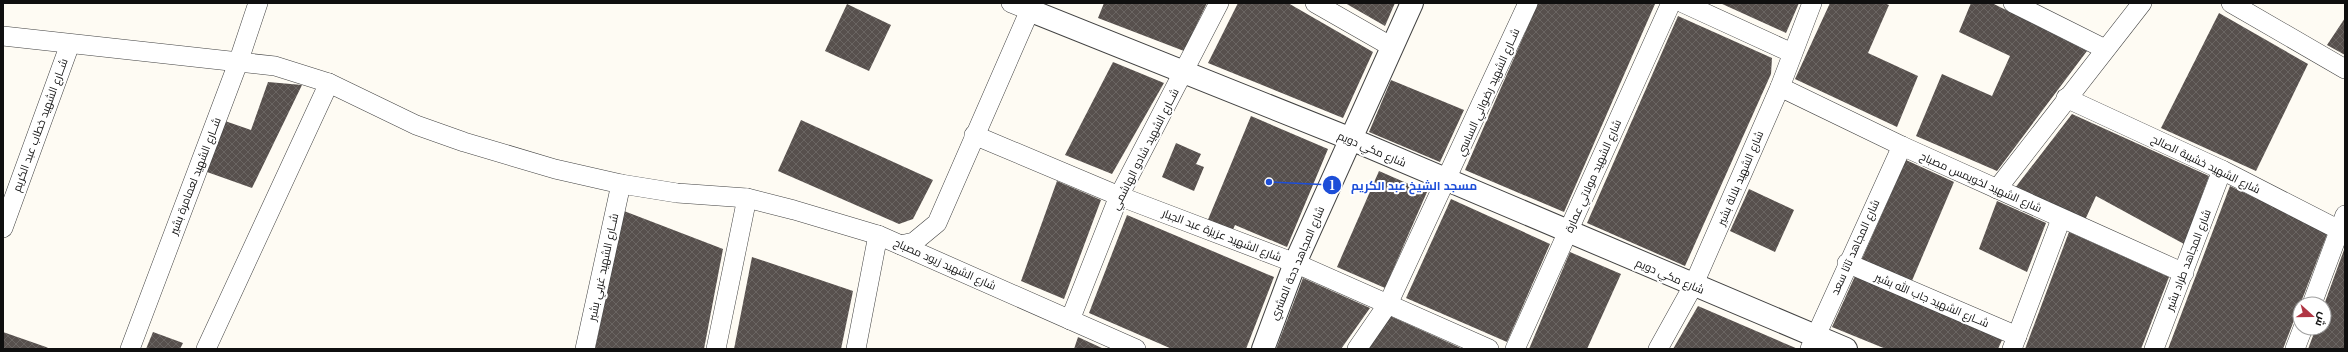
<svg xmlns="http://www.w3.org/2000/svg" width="2348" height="352" viewBox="0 0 2348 352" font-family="'Libre Baskerville',Cairo,serif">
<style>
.building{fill:url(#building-cross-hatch)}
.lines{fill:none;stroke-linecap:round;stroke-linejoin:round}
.minor-casing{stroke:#424242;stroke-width:20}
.tertiary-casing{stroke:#424242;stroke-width:24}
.minor{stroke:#fff;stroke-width:19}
.tertiary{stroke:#fff;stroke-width:22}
.labels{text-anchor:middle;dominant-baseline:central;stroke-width:4;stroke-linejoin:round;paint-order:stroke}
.street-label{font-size:11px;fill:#0f0f0f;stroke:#fff}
.leader{fill:none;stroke:#1d4ed8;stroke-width:1.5}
.callout-dot{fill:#1d4ed8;stroke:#fff;stroke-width:1.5}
.mark-label{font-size:12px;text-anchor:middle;font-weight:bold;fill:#fff}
.callout-label{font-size:12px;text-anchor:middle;font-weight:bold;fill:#1d4ed8;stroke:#fff;stroke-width:4;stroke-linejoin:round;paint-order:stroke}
</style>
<defs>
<pattern id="building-cross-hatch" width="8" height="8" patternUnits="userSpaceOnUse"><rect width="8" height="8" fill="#57504d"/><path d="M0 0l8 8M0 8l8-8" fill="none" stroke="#6a6562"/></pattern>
</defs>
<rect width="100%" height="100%" fill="#fefbf3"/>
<g class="building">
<polygon points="1104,3 1207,3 1184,51 1098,18"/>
<polygon points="1238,3 1288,3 1373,52 1343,118 1208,63"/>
<polygon points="1345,3 1395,3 1385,26"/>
<polygon points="1538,3 1655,4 1564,212 1465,170"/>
<polygon points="1720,3 1799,3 1786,33"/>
<polygon points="1830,3 1884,3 1889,5 1868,53 1918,76 1897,127 1795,79"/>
<polygon points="1971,3 1992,3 2087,51 1997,171 1916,136 1942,74 1992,96 2010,56 1959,32"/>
<polygon points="847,4 891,25 869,71 825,51"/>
<polygon points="2219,13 2308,64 2256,171 2161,128"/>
<polygon points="1678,16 1772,58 1771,74 1685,266 1587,223"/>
<polygon points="2345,18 2345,55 2327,45"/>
<polygon points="1113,62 1164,83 1112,174 1065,155"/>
<polygon points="1391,80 1464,110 1440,162 1369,132"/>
<polygon points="268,82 302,85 252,188 207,172 225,121 251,130"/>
<polygon points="2072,114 2209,176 2184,244 2096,196 2085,220 2015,188"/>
<polygon points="1251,116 1328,149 1287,247 1235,225 1232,232 1207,222"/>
<polygon points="801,120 933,180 913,219 899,224 778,171"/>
<polygon points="1176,143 1201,154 1196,164 1204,167 1194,191 1162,177"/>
<polygon points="1906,160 1954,182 1911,283 1861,261"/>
<polygon points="1379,171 1427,192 1385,288 1337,267"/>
<polygon points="1057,181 1101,200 1064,299 1021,281"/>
<polygon points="2230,186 2328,232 2283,349 2168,349"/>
<polygon points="1749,189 1794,210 1775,252 1730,231"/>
<polygon points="1451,199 1550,244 1507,342 1406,298"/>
<polygon points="1997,201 2046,223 2027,272 1979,249"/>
<polygon points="624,211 723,249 704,349 595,349"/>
<polygon points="1127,215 1274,277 1246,349 1172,349 1089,313"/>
<polygon points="2069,232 2169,277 2141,349 2025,349"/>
<polygon points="2345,247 2345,349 2308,349 2316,328 2324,328 2324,305"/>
<polygon points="1570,252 1621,274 1587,349 1529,349"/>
<polygon points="752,257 853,291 841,349 734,349"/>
<polygon points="1855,276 2002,340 1998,349 1886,349 1832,327"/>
<polygon points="1303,278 1370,308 1341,349 1276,349"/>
<polygon points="1698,306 1798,349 1673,349"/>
<polygon points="1390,316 1463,349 1367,349"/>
<polygon points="3,332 46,347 50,349 3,349"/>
<polygon points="153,332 183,343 180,349 146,349"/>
<polygon points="1078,337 1104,349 1074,349"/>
</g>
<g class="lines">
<g class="minor-casing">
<g id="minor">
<polyline points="1011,3 1029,10"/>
<polyline points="1315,3 1392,47"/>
<polyline points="1683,3 1792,53"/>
<polyline points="2013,3 2105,49"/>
<polyline points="2231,3 2345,69"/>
<polyline points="3,36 275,66 329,83 416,125 464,142 555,169 621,184 677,193 747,198 794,210 878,235 1136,349"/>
<polyline points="1780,87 1902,146 2184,273"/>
<polyline points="2066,98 2222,170 2345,233"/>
<polyline points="974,135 1119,196 1295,263 1489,349"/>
<polyline points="1997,189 2142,3"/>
<polyline points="3,228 70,44"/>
<polyline points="901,245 914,242 937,223 1033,3"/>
<polyline points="1847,263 2017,336"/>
<polyline points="2312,304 2345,215"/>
<polyline points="1070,320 1119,196 1219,3"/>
<polyline points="130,349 238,63 258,3"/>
<polyline points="206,349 329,83"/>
<polyline points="585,349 621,184"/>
<polyline points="716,349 747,198"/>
<polyline points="856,349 878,235"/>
<polyline points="1357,349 1388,304 1528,3"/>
<polyline points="1515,349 1671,3"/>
<polyline points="1658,349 1693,286 1780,87 1812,3"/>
<polyline points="1810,349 1902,146"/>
<polyline points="2012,349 2061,219"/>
<polyline points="2154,349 2222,170"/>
<polyline points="2295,349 2303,328"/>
</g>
</g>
<g class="tertiary-casing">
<g id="tertiary">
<polyline points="1029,10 1351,139 1846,349"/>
<polyline points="1263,349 1295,263 1412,3"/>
</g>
</g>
<use href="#minor" class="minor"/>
<use href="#tertiary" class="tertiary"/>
</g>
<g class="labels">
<g class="street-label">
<text transform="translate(1488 92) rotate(-66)">شــارع الشهيد رضواني الساسي</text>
<text transform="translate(40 125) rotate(-70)">شــارع الشهيد خطاب عبد الكريم</text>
<text transform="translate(1145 149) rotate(-63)">شــارع الشهيد شادو الهاشمي</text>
<text transform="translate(1372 149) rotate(23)">شارع مكي دويم</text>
<text transform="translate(2206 164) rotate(26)">شارع الشهيد خشيبة الصالح</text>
<text transform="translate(195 176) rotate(-69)">شــارع الشهيد لعمامرة بشير</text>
<text transform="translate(1593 176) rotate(-66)">شارع الشهيد مولاتي عمارة</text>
<text transform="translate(1740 178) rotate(-67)">شارع الشهيد بلالة بشير</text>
<text transform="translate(1981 182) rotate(24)">شارع الشهيد لخويمس مصباح</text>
<text transform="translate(1222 235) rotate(21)">شارع الشهيد عزيزة عبد الجبار</text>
<text transform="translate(1855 247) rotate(-66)">شارع المجاهد تاتا سعد</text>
<text transform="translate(2188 260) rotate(-69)">شارع المجاهد طراد بشير</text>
<text transform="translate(1297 263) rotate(-67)">شارع المجاهد دحة المشري</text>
<text transform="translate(945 264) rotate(24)">شارع الشهيد زيود مصباح</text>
<text transform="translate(603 267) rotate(-78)">شــارع الشهيد غربي بشير</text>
<text transform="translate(1670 276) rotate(23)">شارع مكي دويم</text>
<text transform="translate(1932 300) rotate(23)">شــارع الشهيد جاب الله بشير</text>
</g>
</g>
<path class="leader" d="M1269 182L1332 185"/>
<g class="callout-dot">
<circle cx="1269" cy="182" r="4"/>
<circle cx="1332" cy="185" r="10"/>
</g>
<g class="mark-label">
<text x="1332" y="190">1</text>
</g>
<g class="callout-label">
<text x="1414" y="190">مسجد الشيخ عبد الكريم</text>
</g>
<rect width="2348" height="352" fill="none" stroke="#0f0f0f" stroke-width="8"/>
<g transform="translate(2312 316) rotate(111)"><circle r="19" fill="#ffffff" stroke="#9f9f9f"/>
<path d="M0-3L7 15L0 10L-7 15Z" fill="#b03644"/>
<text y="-6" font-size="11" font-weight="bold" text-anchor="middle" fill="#0f0f0f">ش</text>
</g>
</svg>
